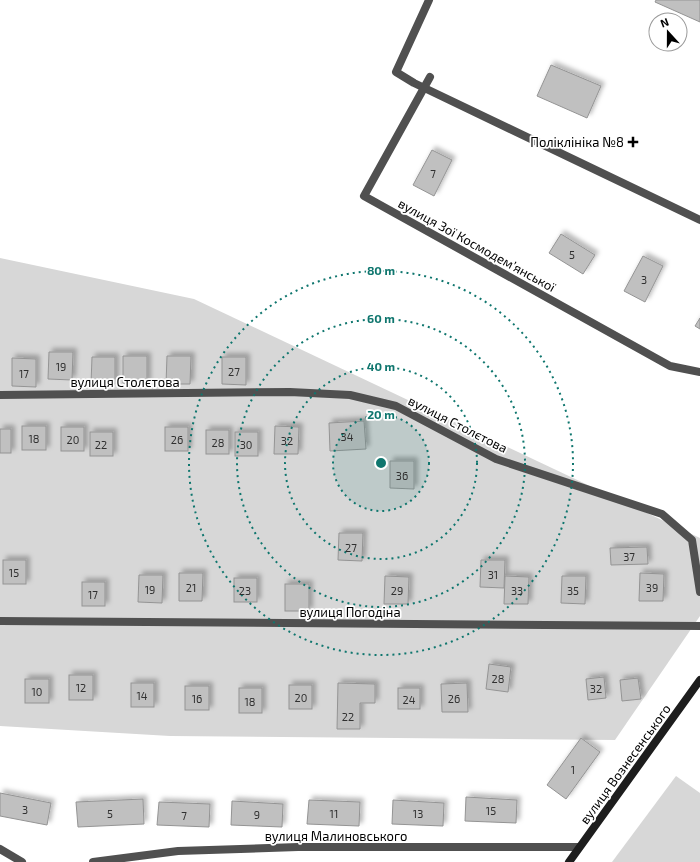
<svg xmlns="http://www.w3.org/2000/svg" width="700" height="862" viewBox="0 0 700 862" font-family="'Exo 2',sans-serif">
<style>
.green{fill:#d7d7d7}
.building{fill:#c0c0c0;stroke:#949494;filter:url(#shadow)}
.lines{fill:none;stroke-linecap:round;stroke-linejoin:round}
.minor{stroke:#505050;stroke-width:8}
.secondary{stroke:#1d1d1d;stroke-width:8}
.ring{fill:none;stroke:#0f766e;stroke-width:2;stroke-dasharray:2 4}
.poi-dot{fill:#000;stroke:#fff;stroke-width:1.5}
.labels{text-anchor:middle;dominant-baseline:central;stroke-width:3.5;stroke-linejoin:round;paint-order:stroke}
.number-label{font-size:11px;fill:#303030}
.poi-label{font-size:13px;fill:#000;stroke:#fff;text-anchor:end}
.street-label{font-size:13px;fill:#000;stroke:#fff}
.centre{fill:#0f766e;stroke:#fff;stroke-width:2}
.ring-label{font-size:12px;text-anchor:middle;font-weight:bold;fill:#0f766e;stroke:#fff;stroke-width:3.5;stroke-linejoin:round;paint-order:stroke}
</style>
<defs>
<filter id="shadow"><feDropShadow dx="3.5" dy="-3.5" stdDeviation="2" flood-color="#0004"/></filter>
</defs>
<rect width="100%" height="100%" fill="#fff"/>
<g class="green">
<polygon points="0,258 194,299 700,538 700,616 615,740 170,736 0,726"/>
<polygon points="676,776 700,793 700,862 612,862"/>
</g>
<g class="building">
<polygon points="656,0 700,0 700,22 655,2"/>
<polygon points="551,65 601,86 587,118 537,96"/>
<polygon points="432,150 452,160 434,196 413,185"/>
<polygon points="561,234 595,255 583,274 549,253"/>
<polygon points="643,256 663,266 645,302 624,291"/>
<polygon points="700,318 700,329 695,326"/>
<polygon points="49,352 73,352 72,380 48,379"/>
<polygon points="123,356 147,356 147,384 123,383"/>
<polygon points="167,356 191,356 190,384 166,384"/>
<polygon points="92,357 115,357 115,384 91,384"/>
<polygon points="222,357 246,357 246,385 222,384"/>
<polygon points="12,358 36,359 36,387 12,386"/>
<polygon points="364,421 366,449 330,451 329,423"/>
<rect x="22" y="426" width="24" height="24"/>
<polygon points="275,426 299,427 298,454 274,454"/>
<rect x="61" y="427" width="23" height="24"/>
<rect x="165" y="427" width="23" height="24"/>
<rect x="0" y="429" width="11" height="24"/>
<rect x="206" y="430" width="23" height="24"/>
<rect x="90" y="432" width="23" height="24"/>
<rect x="235" y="432" width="23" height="24"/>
<polygon points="390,461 414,461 414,489 390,488"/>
<polygon points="339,533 363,533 362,561 338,560"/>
<polygon points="647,547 648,564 611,565 610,548"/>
<rect x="3" y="560" width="23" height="24"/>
<polygon points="481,560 505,560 504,588 480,587"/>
<polygon points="179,573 203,573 202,601 179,601"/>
<polygon points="640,573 664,574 663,601 639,601"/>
<polygon points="139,575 163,575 162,603 138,602"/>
<polygon points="385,576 409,577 408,604 384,604"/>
<polygon points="505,576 529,577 528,604 504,604"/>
<polygon points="562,576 586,576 585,604 561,603"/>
<rect x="234" y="578" width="23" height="24"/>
<rect x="82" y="582" width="23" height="24"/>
<rect x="285" y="584" width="24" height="27"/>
<polygon points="489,664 511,667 508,692 486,689"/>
<rect x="69" y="675" width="24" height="25"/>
<polygon points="604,677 606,698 588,700 586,679"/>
<polygon points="638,678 641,699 622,701 620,680"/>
<rect x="25" y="679" width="24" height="24"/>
<rect x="131" y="683" width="23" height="24"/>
<polygon points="338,683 375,684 375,703 360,703 360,729 337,729"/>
<polygon points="467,683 468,712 442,712 441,684"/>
<rect x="289" y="685" width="23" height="24"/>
<rect x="185" y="686" width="24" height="24"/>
<rect x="239" y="688" width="23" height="25"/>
<rect x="398" y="688" width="22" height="21"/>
<polygon points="581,738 600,752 566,799 547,785"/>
<polygon points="0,793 51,803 47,825 0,816"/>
<polygon points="466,797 517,800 516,823 465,821"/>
<polygon points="143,799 144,824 78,827 76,802"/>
<polygon points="309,800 360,802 359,826 307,824"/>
<polygon points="393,800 444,803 443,826 392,824"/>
<polygon points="232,801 283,804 282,827 231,825"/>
<polygon points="159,802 210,804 209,827 157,825"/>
</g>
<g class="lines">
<g class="minor">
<polyline points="429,0 396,72 414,83 700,220"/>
<polyline points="430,77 364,196 670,366 700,372"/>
<polyline points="0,395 290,392 350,395 396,406 496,459 662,514 692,540 700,592"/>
<polyline points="0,621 700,626"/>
<polyline points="0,849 22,862"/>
<polyline points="93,862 178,851 298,847 579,847"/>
</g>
<polyline class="secondary" points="569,862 700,680"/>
</g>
<circle cx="381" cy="463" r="48" fill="#0f766e" fill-opacity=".12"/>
<g class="ring">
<circle cx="381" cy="463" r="48"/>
<circle cx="381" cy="463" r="96"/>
<circle cx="381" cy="463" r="144"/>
<circle cx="381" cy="463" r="192"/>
</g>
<path class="poi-dot" d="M631 136h4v4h4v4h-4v4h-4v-4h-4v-4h4z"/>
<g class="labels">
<g class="number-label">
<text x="433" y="173">7</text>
<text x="572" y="254">5</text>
<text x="644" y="279">3</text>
<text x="61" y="366">19</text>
<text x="234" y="371">27</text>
<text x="24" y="373">17</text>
<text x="347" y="436">34</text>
<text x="34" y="438">18</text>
<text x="73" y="439">20</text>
<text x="177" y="439">26</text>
<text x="287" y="440">32</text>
<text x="218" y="442">28</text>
<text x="101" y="444">22</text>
<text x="246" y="444">30</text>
<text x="402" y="475">36</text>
<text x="351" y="547">27</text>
<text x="629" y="556">37</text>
<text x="14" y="572">15</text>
<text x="493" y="574">31</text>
<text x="191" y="587">21</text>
<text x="652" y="587">39</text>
<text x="150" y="589">19</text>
<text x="245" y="590">23</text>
<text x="397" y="590">29</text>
<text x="517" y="590">33</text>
<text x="573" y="590">35</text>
<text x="93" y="594">17</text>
<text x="498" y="678">28</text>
<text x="81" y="687">12</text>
<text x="596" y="688">32</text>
<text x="37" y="691">10</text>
<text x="142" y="695">14</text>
<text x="301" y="697">20</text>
<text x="197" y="698">16</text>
<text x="454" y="698">26</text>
<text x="409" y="699">24</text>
<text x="250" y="701">18</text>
<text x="348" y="716">22</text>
<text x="573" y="769">1</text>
<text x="25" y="809">3</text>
<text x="491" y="810">15</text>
<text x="110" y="813">5</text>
<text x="334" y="813">11</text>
<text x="418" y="813">13</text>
<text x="257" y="814">9</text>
<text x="184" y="815">7</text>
</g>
<g class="poi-label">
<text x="624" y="142">Поліклініка №8</text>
</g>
<g class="street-label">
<text transform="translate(477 245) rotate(29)">вулиця Зої Космодем’янської</text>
<text x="125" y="382">вулиця Столєтова</text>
<text transform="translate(458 424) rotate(27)">вулиця Столєтова</text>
<text x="350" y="612">вулиця Погодіна</text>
<text transform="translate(625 764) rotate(-54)">вулиця Вознесенського</text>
<text x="336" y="836">вулиця Малиновського</text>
</g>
</g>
<circle cx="381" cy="463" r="6" class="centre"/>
<g class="ring-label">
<text x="381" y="275">80 m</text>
<text x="381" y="323">60 m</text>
<text x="381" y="371">40 m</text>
<text x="381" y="419">20 m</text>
</g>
<g transform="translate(668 32) rotate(339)"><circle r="19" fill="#ffffff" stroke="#999999"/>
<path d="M0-3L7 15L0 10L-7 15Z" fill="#000000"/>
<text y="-6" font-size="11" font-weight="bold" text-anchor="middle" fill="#000000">N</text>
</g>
</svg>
